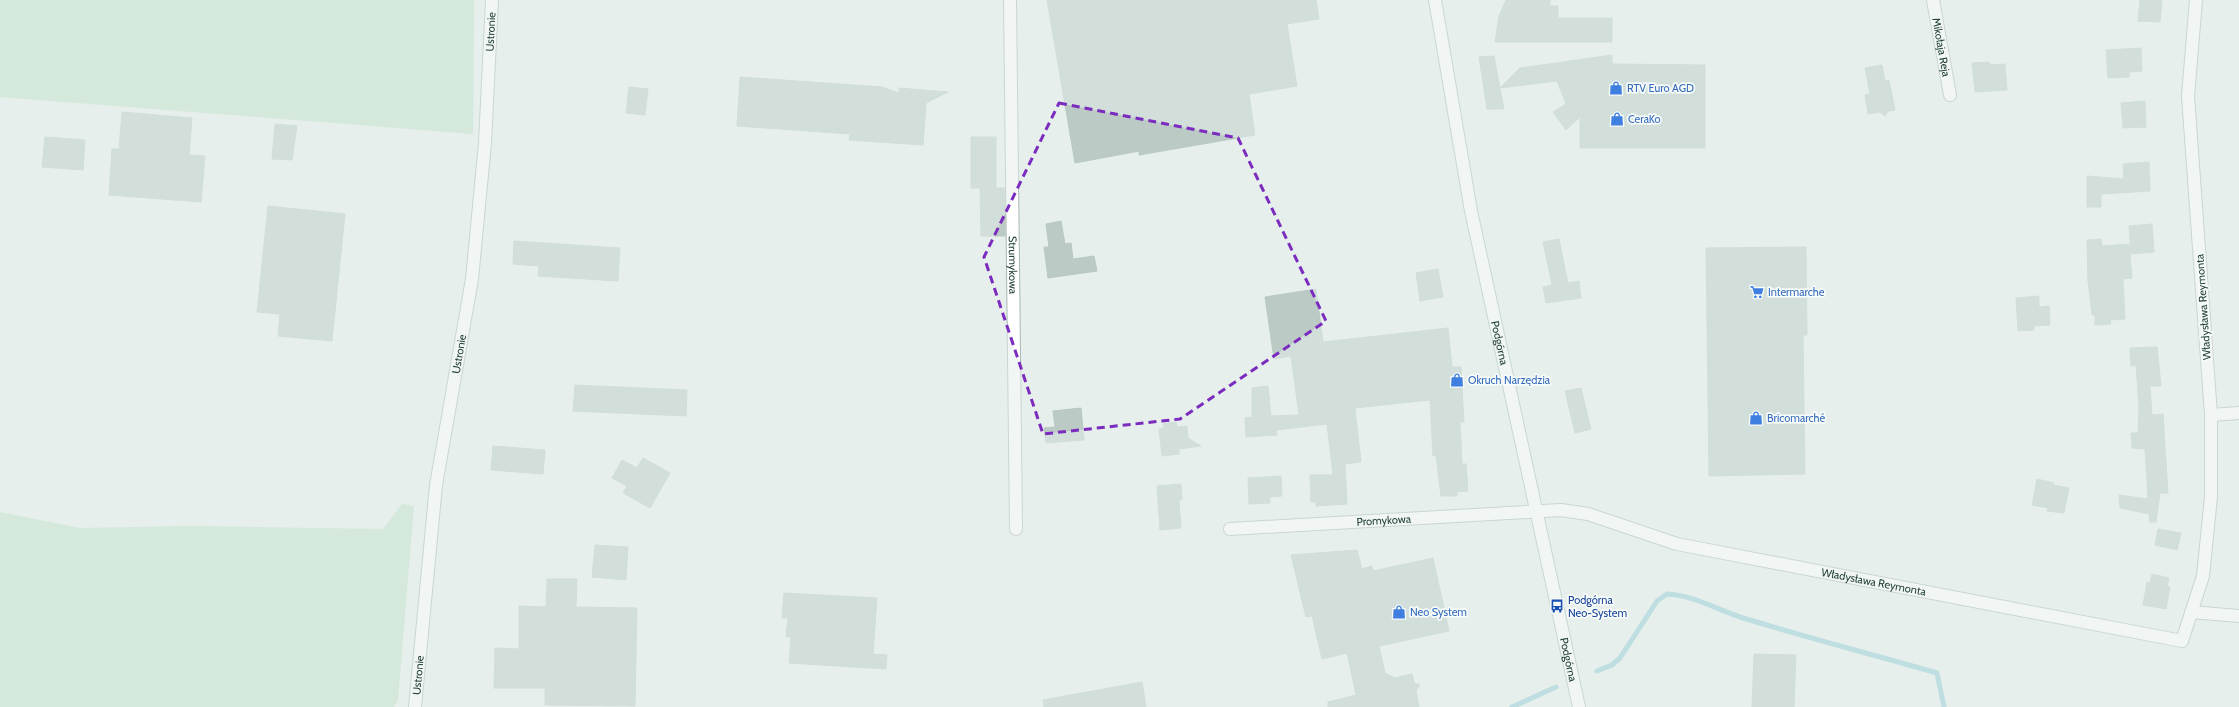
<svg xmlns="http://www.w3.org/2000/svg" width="2239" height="707" viewBox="0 0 2239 707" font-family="Cabin,sans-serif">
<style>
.green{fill:#bfe0c8}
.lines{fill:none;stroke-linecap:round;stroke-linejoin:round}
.stream{stroke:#8ec9d4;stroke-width:5}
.building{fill:#bbcac4;stroke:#b8c9c2}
.street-casing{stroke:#a8b8b2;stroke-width:14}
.secondary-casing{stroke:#a4bbb3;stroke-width:14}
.street{stroke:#fff;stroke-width:12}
.secondary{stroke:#fff;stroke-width:12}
.marked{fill:none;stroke:#7b2cbf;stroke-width:3;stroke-dasharray:8 5;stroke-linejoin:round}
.labels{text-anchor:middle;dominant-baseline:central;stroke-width:3.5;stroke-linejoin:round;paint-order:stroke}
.street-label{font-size:11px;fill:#24423a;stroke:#f7fbf9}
.shop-label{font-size:11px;fill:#366cbe;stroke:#f7fbf9;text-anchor:start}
.transit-label{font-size:11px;fill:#164399;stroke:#f7fbf9;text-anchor:start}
</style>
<rect width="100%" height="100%" fill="#e6efeb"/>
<g class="green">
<polygon points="0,0 474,0 473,134 0,97"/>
<polygon points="402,504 414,506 398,700 394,707 0,707 0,512 80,528 190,526 383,529"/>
</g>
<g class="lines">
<g class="stream">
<path d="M 1597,671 L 1612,665 L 1620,658 L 1657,601 L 1667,594 C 1692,595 1716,609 1740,617 C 1805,637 1871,654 1937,673 L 1944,707"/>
<polyline points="1512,707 1556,687"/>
</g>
</g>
<g class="building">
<polygon points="1047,0 1316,0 1319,19 1287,24 1297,86 1249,94 1255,135 1139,155 1139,151 1075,163"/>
<polygon points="1506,0 1550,0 1550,6 1558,6 1558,18 1612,18 1612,42 1495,42 1499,16"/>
<polygon points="2140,0 2162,0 2160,22 2138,21"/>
<polygon points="2141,48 2142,71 2129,72 2129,77 2108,78 2106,50"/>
<polygon points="1612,55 1612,64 1705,65 1705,148 1580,148 1580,117 1566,130 1553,112 1566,104 1557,81 1500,88 1504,109 1487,109 1479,57 1494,56 1500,88 1520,68"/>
<polygon points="1989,62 1990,65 2005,64 2007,90 1975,92 1972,63"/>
<polygon points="1882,65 1885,81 1889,80 1895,110 1888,111 1885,116 1880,112 1868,114 1865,95 1870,94 1865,68"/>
<polygon points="740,77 882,87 899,93 899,88 948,92 926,103 923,145 849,140 850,134 737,126"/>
<polygon points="629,87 648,89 645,115 626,113"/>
<polygon points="2145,101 2146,127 2123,128 2121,103"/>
<polygon points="122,112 192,118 189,155 205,156 201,202 109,195 112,149 119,149"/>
<polygon points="275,124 297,126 292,160 272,159"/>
<polygon points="45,137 85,140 83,170 42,167"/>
<polygon points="971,137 996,137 996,188 1005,188 1005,236 981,236 980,188 971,188"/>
<polygon points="2149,162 2150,191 2101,194 2101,207 2087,207 2087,176 2124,179 2123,164"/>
<polygon points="268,206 345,214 332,341 278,336 280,314 257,312"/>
<polygon points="1061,221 1065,244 1071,243 1073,259 1094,256 1097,271 1048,278 1044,247 1049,247 1046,224"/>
<polygon points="2152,224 2154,252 2131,254 2129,226"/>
<polygon points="1559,239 1568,283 1579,281 1581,298 1546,303 1543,287 1552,285 1543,242"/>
<polygon points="2101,239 2102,246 2129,244 2132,278 2123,279 2125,319 2110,320 2111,324 2095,325 2095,315 2092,315 2088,281 2087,240"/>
<polygon points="514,241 620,248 618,281 538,276 539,266 513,264"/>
<polygon points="1806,247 1807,335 1803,335 1805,474 1709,476 1706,248"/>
<polygon points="1438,269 1443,297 1420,301 1416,273"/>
<polygon points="1316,289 1323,342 1448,328 1452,367 1461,367 1464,422 1460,422 1462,464 1466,464 1468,491 1457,492 1457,496 1441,496 1436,455 1433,456 1430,400 1355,408 1361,462 1345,464 1347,504 1316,506 1316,502 1311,502 1310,475 1333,475 1327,424 1276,430 1277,435 1246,437 1245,418 1252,417 1252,388 1268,386 1271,416 1299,415 1291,356 1274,359 1265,297"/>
<polygon points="2039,296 2039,307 2049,306 2050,325 2034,326 2034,330 2018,331 2016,298"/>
<polygon points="2157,347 2161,386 2150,386 2152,415 2163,414 2168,493 2160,493 2156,522 2150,522 2149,514 2120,508 2119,495 2148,499 2145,449 2132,448 2131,433 2138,433 2139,408 2136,365 2131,366 2130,348"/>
<polygon points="575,385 687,390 686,416 573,411"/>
<polygon points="1581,388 1591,429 1575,433 1565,391"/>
<polygon points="1081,408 1084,440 1046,443 1044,428 1055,427 1053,411"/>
<polygon points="1176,422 1177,427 1187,426 1188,438 1201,446 1179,449 1179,454 1162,456 1159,429 1164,428 1163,424"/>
<polygon points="493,446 545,450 543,474 491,470"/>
<polygon points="643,458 670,473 650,508 623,493 627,486 612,478 622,460 637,468"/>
<polygon points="1281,476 1282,496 1270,497 1270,503 1249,504 1248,478"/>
<polygon points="2037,479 2054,483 2053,485 2069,488 2064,513 2047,511 2048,508 2032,505"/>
<polygon points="1181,484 1182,500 1179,500 1181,528 1160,530 1157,486"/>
<polygon points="2158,529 2181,533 2177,550 2155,545"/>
<polygon points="595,545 628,547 626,580 592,577"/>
<polygon points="1357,550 1362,569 1372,566 1373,571 1433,558 1449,631 1379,646 1385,673 1395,678 1412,674 1414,683 1420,685 1416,690 1419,707 1328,707 1328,702 1356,695 1347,653 1322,659 1312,616 1306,617 1291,555"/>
<polygon points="2152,574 2169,578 2167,586 2170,587 2166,609 2143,605 2147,582 2150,583"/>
<polygon points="547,579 577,579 576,607 637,608 635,706 545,705 545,688 494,688 495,648 519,649 519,606 546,607"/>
<polygon points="784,593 877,598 873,654 887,655 886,669 789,663 791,637 786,637 788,618 782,618"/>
<polygon points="1754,654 1796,655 1794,707 1752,707"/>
<polygon points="1142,682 1146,707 1044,707 1043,700"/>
</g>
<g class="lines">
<g class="street-casing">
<g id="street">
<path id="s1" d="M 1010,0 L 1016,529"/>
<path id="s2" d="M 1933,0 L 1950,95"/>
<polyline points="2211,415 2239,413"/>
<path id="s3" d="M 1230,529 L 1561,510 L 1588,514 L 1677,544 L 2182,641 L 2203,576 L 2211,497 L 2211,415 L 2188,96 L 2196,0"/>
<polyline points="2191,612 2239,616"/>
<path id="s4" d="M 415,707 L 436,485 L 472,279 L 485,143 L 492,0"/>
</g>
</g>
<g class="secondary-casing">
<g id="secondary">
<path id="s5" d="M 1435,0 L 1471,211 L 1579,707"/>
</g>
</g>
<use href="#street" class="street"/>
<use href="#secondary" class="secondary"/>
</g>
<path d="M0 0H2239V707H0ZM 1059,103 L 1238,138 L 1326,321 L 1180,419 L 1043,434 L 984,257 Z" fill="#e6efeb" fill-opacity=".55" fill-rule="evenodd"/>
<path class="marked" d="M 1059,103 L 1238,138 L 1326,321 L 1180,419 L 1043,434 L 984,257 Z"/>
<defs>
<g id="shop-bare" transform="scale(1.08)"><path d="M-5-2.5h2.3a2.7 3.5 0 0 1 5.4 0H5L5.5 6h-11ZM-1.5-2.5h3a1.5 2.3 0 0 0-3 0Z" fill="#3f7fe0" stroke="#f7fbf9" stroke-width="2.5" paint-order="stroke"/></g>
<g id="supermarket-bare" transform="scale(1.08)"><path d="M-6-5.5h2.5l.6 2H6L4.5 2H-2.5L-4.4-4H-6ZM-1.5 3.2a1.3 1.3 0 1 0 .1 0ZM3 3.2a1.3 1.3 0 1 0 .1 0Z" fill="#3f7fe0" stroke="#f7fbf9" stroke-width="2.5" paint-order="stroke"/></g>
<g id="bus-bare" transform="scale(1.08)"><path d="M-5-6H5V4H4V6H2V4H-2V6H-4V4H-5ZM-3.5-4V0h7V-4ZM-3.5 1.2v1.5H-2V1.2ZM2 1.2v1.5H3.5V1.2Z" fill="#1a4fb4" stroke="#f7fbf9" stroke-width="2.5" paint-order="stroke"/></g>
</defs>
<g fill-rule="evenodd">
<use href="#shop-bare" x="1616" y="88"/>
<use href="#shop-bare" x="1617" y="119"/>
<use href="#supermarket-bare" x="1757" y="292"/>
<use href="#shop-bare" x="1457" y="380"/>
<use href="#shop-bare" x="1756" y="418"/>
<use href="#bus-bare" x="1557" y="606"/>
<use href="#shop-bare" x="1399" y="612"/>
</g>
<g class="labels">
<g class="street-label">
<text stroke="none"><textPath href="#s4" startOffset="680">Ustronie</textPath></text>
<text stroke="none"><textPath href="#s2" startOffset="48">Mikołaja Reja</textPath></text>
<text stroke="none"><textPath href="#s1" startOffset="265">Strumykowa</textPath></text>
<text transform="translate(2203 307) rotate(-94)">Władysława Reymonta</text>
<text stroke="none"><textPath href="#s5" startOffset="349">Podgórna</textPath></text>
<text stroke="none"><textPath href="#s4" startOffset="356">Ustronie</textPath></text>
<text stroke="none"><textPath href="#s3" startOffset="154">Promykowa</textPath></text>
<text stroke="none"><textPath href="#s3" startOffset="653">Władysława Reymonta</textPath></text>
<text stroke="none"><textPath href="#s5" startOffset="673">Podgórna</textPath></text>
<text stroke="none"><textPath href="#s4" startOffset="32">Ustronie</textPath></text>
</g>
<g class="shop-label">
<text x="1627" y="88">RTV Euro AGD</text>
<text x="1628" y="119">CeraKo</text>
<text x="1768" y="292">Intermarche</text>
<text x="1468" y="380">Okruch Narzędzia</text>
<text x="1767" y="418">Bricomarché</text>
<text x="1410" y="612">Neo System</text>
</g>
<g class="transit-label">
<text x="1568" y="600">Podgórna<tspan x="1568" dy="13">Neo-System</tspan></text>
</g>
</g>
</svg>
